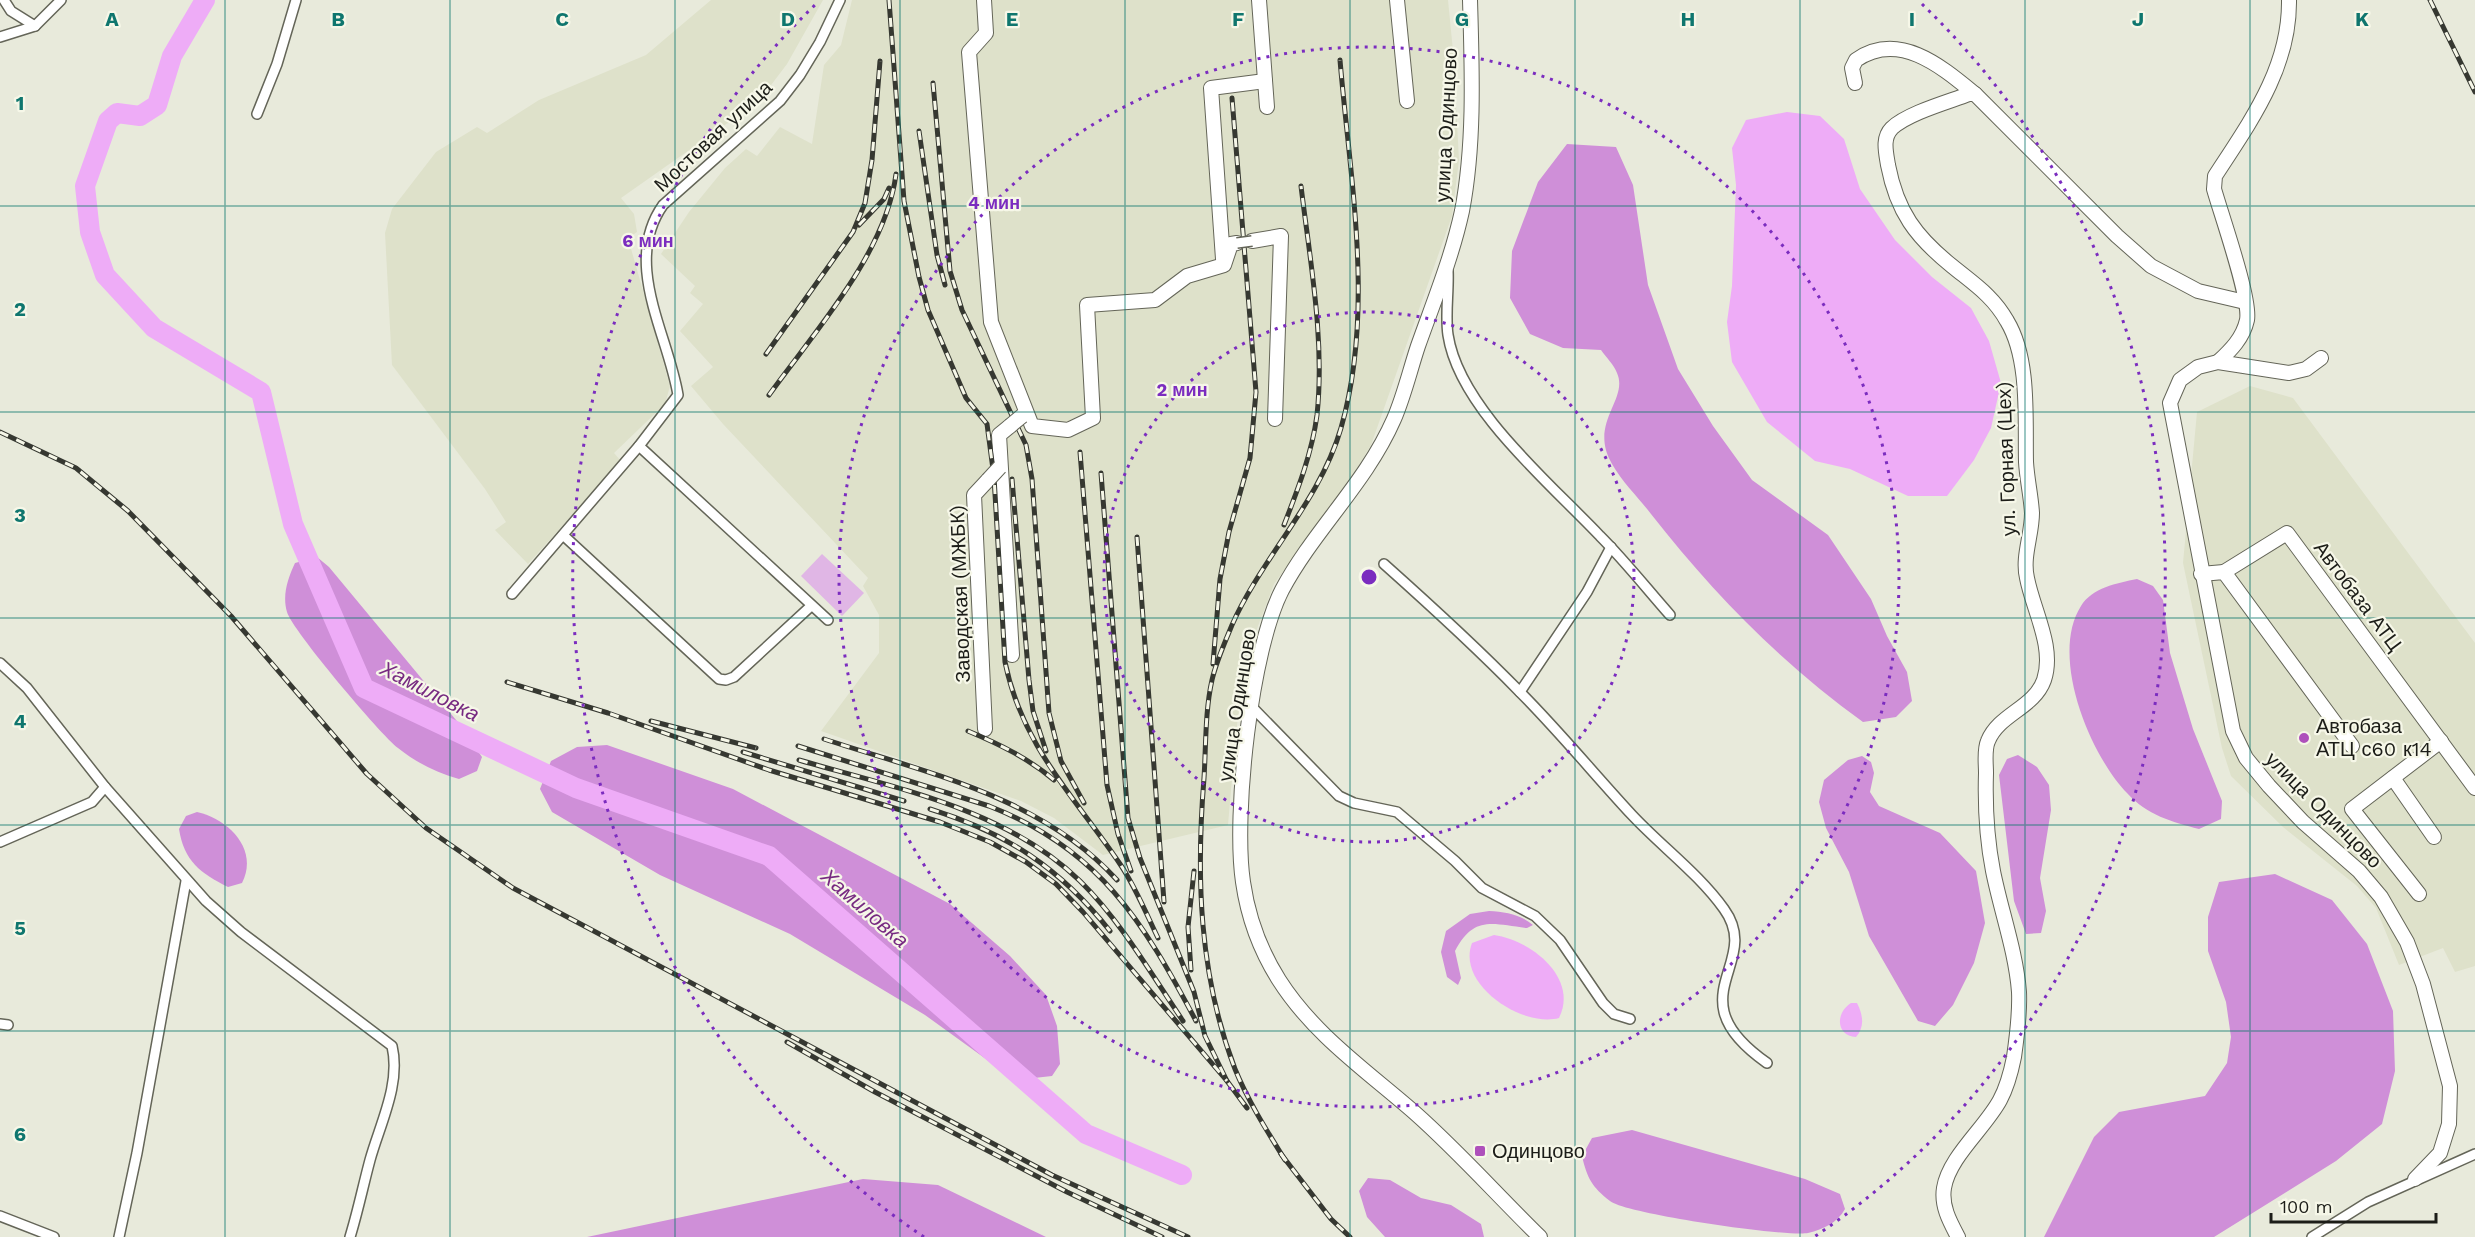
<svg xmlns="http://www.w3.org/2000/svg" width="2475" height="1237" viewBox="0 0 2475 1237" font-family="'Work Sans',sans-serif">
<style>
.built{fill:#dee1ca}
.green{fill:#e0b6e5}
.forest{fill:#cf8fd8}
.water{fill:#eeacf7}
.lines{fill:none;stroke-linecap:round;stroke-linejoin:round}
.river{stroke:#eeacf7;stroke-width:20}
.street-casing{stroke:#646558;stroke-width:12}
.secondary-casing{stroke:#646558;stroke-width:16}
.street{stroke:#fff;stroke-width:9}
.secondary{stroke:#fff;stroke-width:14}
.rail-casing{stroke:#363831;stroke-width:5}
.rail{stroke:#f6f7e8;stroke-width:3;stroke-dasharray:9;stroke-linecap:butt}
.street-bridge-casing{stroke:#646558;stroke-width:12;stroke-linecap:butt}
.secondary-bridge-casing{stroke:#646558;stroke-width:16;stroke-linecap:butt}
.street-bridge{stroke:#fff;stroke-width:9}
.secondary-bridge{stroke:#fff;stroke-width:14}
.grid{fill:none;stroke:#0f766e;stroke-width:1.5;stroke-opacity:0.55}
.ring{fill:none;stroke:#7b2cbf;stroke-width:3;stroke-dasharray:3 6}
.poi-dot{fill:#ae50bb;stroke:#f6f7e8;stroke-width:2}
.labels{text-anchor:middle;dominant-baseline:central;stroke-width:4.5;stroke-linejoin:round;paint-order:stroke}
.street-label{font-size:20px;fill:#1c1d18;stroke:#f6f7e8}
.poi-label{font-size:20px;fill:#1c1d18;stroke:#f6f7e8;text-anchor:start}
.water-label{font-size:21px;font-style:italic;fill:#772a81;stroke:#f6f7e8}
.grid-label{font-size:20px;text-anchor:middle;font-weight:bold;fill:#0f766e;stroke:#f6f7e8;stroke-width:4.5;stroke-linejoin:round;paint-order:stroke}
.centre{fill:#7b2cbf;stroke:#f6f7e8;stroke-width:3}
.ring-label{font-size:18px;text-anchor:middle;font-weight:bold;fill:#7b2cbf;stroke:#f6f7e8;stroke-width:4.5;stroke-linejoin:round;paint-order:stroke}
</style>
<rect width="100%" height="100%" fill="#e8eadb"/>
<g class="built">
<polygon points="711,0 823,0 787,64 759,101 621,198 634,214 637,232 628,238 670,386 665,404 614,453 621,461 528,564 495,530 506,522 485,489 392,365 385,233 392,209 436,152 477,127 487,133 539,100 646,55"/>
<polygon points="852,0 1448,0 1453,51 1459,160 1452,216 1371,445 1352,477 1274,584 1247,655 1236,732 1228,825 1103,855 1054,818 1021,801 821,731 879,653 879,615 863,586 868,578 723,424 691,386 713,367 680,331 703,304 690,293 695,286 661,254 689,212 725,168 746,149 757,156 780,127 812,144 824,65 841,45"/>
<polygon points="2250,386 2293,398 2475,643 2475,966 2455,972 2443,948 2399,965 2376,908 2357,886 2283,827 2231,776 2222,748 2183,563 2197,412"/>
</g>
<polygon class="green" points="822,554 864,593 842,616 801,576"/>
<g class="forest">
<path d="M 1567,144 L 1616,147 L 1633,185 L 1648,285 L 1678,369 L 1713,426 L 1752,480 L 1828,535 L 1871,599 L 1887,636 L 1907,672 L 1912,701 L 1896,717 L 1863,722 C 1783,665 1712,592 1651,514 C 1639,498 1622,482 1612,464 C 1588,423 1629,400 1617,373 C 1614,365 1606,357 1601,350 L 1563,348 L 1530,334 L 1510,298 L 1512,251 L 1538,182 Z"/>
<path d="M 317,557 L 329,567 L 456,720 L 482,757 L 477,771 L 459,779 C 435,772 417,763 398,748 C 381,735 292,630 287,612 C 282,595 288,578 295,563 Z"/>
<path d="M 2137,579 L 2153,586 L 2163,600 L 2170,653 L 2193,729 L 2222,801 L 2221,819 L 2199,829 C 2172,822 2147,815 2127,793 C 2090,755 2049,656 2081,606 C 2092,588 2117,583 2137,579 Z"/>
<polygon points="607,745 733,789 950,904 1010,956 1046,995 1057,1026 1060,1064 1052,1076 1015,1080 925,1015 790,934 660,875 552,812 540,789 551,761 577,747"/>
<polygon points="2018,755 2037,767 2049,785 2051,810 2040,878 2046,911 2041,933 2026,934 2014,901 1999,775 2007,759"/>
<polygon points="1862,756 1871,762 1874,773 1870,792 1879,806 1940,833 1976,871 1985,923 1974,963 1953,1005 1935,1026 1918,1021 1869,936 1849,872 1826,828 1819,802 1824,780 1848,760"/>
<path d="M 197,812 C 229,819 259,850 242,883 L 228,887 C 200,873 184,861 179,829 L 186,816 Z"/>
<polygon points="2275,874 2332,900 2367,944 2393,1011 2395,1071 2382,1124 2336,1161 2214,1237 2044,1237 2094,1137 2119,1112 2205,1096 2227,1063 2231,1037 2226,1002 2208,951 2208,917 2219,882"/>
<path d="M 1489,911 C 1505,912 1520,914 1533,925 L 1527,928 C 1492,924 1474,915 1455,951 L 1461,978 L 1458,985 L 1447,977 L 1441,952 L 1446,931 L 1470,914 Z"/>
<path d="M 1632,1130 L 1805,1179 L 1840,1194 L 1845,1209 C 1837,1223 1824,1229 1808,1233 C 1786,1237 1626,1214 1610,1201 C 1592,1187 1587,1178 1582,1156 L 1592,1138 Z"/>
<polygon points="1368,1178 1390,1180 1421,1198 1451,1205 1481,1224 1484,1237 1385,1237 1367,1217 1359,1191"/>
<polygon points="863,1179 938,1185 1046,1237 587,1237"/>
</g>
<g class="water">
<polygon points="1787,112 1820,116 1844,139 1860,189 1895,240 1932,277 1971,308 1989,341 2001,383 1991,428 1974,460 1947,496 1908,496 1850,469 1815,461 1767,422 1732,362 1727,322 1732,286 1736,185 1732,148 1746,120"/>
<path d="M 1494,935 C 1531,940 1579,978 1559,1018 C 1523,1028 1456,985 1472,943 Z"/>
<path d="M 1851,1003 L 1857,1003 C 1863,1015 1865,1027 1856,1037 C 1836,1036 1835,1013 1851,1003 Z"/>
</g>
<g class="lines">
<polyline class="river" points="205,0 172,56 157,105 140,116 117,113 108,121 85,186 90,232 105,275 154,328 261,392 293,524 364,688 576,788 769,856 1086,1134 1182,1175"/>
<g class="street-casing">
<g id="street">
<polyline points="4,0 11,11 35,26"/>
<polyline points="0,37 35,26 61,0"/>
<polyline points="257,114 277,64 296,0"/>
<path d="M 1448,271 C 1449,291 1445,315 1448,335 C 1459,408 1551,484 1600,536 C 1625,561 1647,589 1670,615"/>
<polyline points="639,446 828,620"/>
<polyline points="563,535 719,679 726,680 734,677 811,606"/>
<path d="M 1384,564 C 1430,605 1476,647 1519,691 C 1559,731 1594,774 1632,815 C 1662,847 1699,874 1724,909 C 1764,964 1673,997 1767,1063"/>
<path d="M 512,594 L 639,446 L 678,395 C 668,334 622,263 663,205 L 780,101 L 800,75 L 820,42 L 840,0"/>
<path d="M 0,663 L 27,688 L 105,787 L 206,901 L 241,932 L 392,1046 C 401,1084 380,1124 370,1160 C 363,1186 358,1211 350,1237"/>
<polyline points="1520,692 1587,592 1611,547"/>
<polyline points="1252,707 1339,796 1354,803 1397,812 1455,861 1482,888 1535,916 1560,940 1603,1003 1614,1014 1630,1019"/>
<polyline points="0,842 92,802 105,787"/>
<polyline points="0,1024 8,1025"/>
<polyline points="0,1216 54,1237"/>
<polyline points="119,1237 137,1153 186,881"/>
<polyline points="2312,1237 2368,1202 2475,1154"/>
</g>
</g>
<g class="secondary-casing">
<g id="secondary">
<polyline points="984,0 986,33 969,52 991,322 1032,426 1068,430 1093,418 1087,305 1155,300 1187,276 1224,265 1231,244 1237,243"/>
<polyline points="1259,0 1267,107"/>
<polyline points="1397,0 1407,101"/>
<path d="M 1470,0 C 1472,69 1475,143 1462,211 C 1452,257 1434,301 1418,346 C 1410,370 1404,396 1394,419 C 1366,483 1314,530 1282,590 C 1251,650 1233,815 1243,882 C 1248,917 1260,950 1279,980 C 1314,1035 1367,1071 1415,1113 C 1459,1152 1498,1196 1540,1237"/>
<path d="M 1855,83 L 1852,68 L 1856,60 C 1899,30 1942,67 1975,94"/>
<polyline points="1252,241 1281,236 1275,419"/>
<polyline points="1223,259 1211,88 1265,81"/>
<polyline points="2321,358 2306,369 2289,373 2218,362 2198,367 2180,380 2170,403 2233,731 2246,758 2269,786 2303,822 2359,871 2381,897 2407,942 2423,984 2450,1086 2449,1124 2440,1153 2415,1179"/>
<path d="M 2218,362 C 2231,350 2243,338 2247,320 C 2251,299 2221,214 2214,189 L 2215,176 C 2250,122 2290,68 2289,0"/>
<polyline points="1010,426 999,435 1012,655"/>
<polyline points="2224,572 2287,533 2475,788"/>
<polyline points="2201,574 2224,572 2352,746"/>
<polyline points="985,729 974,495 988,480"/>
<polyline points="2393,778 2434,837"/>
<polyline points="2419,894 2352,809 2441,741"/>
<path d="M 1958,1237 C 1950,1222 1941,1206 1944,1188 C 1949,1157 1985,1128 2000,1100 C 2007,1087 2011,1072 2014,1057 C 2017,1036 2020,1014 2019,992 C 2016,952 2001,911 1993,871 C 1987,840 1985,805 1986,773 C 1986,763 1984,750 1988,741 C 1999,714 2034,708 2044,680 C 2055,647 2033,610 2027,578 C 2022,557 2032,535 2032,513 C 2031,496 2027,479 2026,462 C 2025,419 2030,359 2007,321 C 1993,296 1974,284 1952,266 C 1916,237 1897,212 1888,165 C 1886,152 1882,138 1892,128 C 1908,113 1948,102 1969,94 L 1975,94 L 2117,236 L 2151,266 L 2198,291 L 2245,302"/>
</g>
</g>
<use href="#street" class="street"/>
<use href="#secondary" class="secondary"/>
<g class="rail-casing">
<g id="rail">
<path d="M 889,0 L 904,201 L 919,277 L 928,310 L 966,398 L 987,424 L 994,477 L 1005,662 C 1022,746 1074,796 1120,864 C 1135,886 1146,913 1158,938"/>
<polyline points="2430,0 2475,92"/>
<polyline points="933,83 950,271 962,310 1026,445 1032,479 1049,713 1061,761 1084,803"/>
<polyline points="919,131 937,255 945,285"/>
<polyline points="859,225 884,199 889,188"/>
<polyline points="766,354 853,232 865,203 872,160 880,61"/>
<path d="M 769,395 C 815,331 886,253 896,174"/>
<polyline points="0,432 76,468 128,511 231,616 367,774 426,828 513,888 1052,1175 1188,1237"/>
<polyline points="1080,452 1107,785 1118,834 1131,871"/>
<polyline points="1101,473 1128,818 1140,858 1194,992 1205,1036 1227,1081 1247,1108"/>
<polyline points="1012,479 1029,680 1033,711 1046,751"/>
<path d="M 1284,525 C 1298,489 1312,453 1317,415 C 1325,340 1310,261 1301,186"/>
<polyline points="1137,537 1164,902"/>
<polyline points="1213,664 1220,579 1229,532 1250,458 1256,392 1232,98"/>
<polyline points="507,682 608,713 769,770 940,822 990,842 1026,862 1056,884 1083,912 1227,1081"/>
<polyline points="651,721 756,748"/>
<path d="M 968,731 C 999,744 1028,758 1054,780"/>
<path d="M 824,739 C 927,773 1042,797 1117,880"/>
<path d="M 798,746 L 989,806 C 1099,849 1143,921 1196,1021"/>
<polyline points="743,752 904,801"/>
<path d="M 799,760 C 895,788 1006,809 1080,881 C 1120,920 1152,975 1183,1021"/>
<path d="M 930,809 C 1007,833 1060,868 1110,931"/>
<polyline points="1191,970 1188,927 1194,871"/>
<polyline points="787,1042 875,1092 1067,1192 1162,1237"/>
<polyline points="1281,1154 1331,1219 1350,1237"/>
<path d="M 1285,1160 C 1267,1131 1248,1101 1235,1069 C 1199,975 1196,877 1204,778 C 1206,746 1205,711 1212,680 C 1216,662 1225,642 1232,625 C 1262,557 1320,501 1341,428 C 1375,310 1350,180 1340,60"/>
</g>
</g>
<use href="#rail" class="rail"/>
<g class="street-bridge-casing">
<polyline id="street-bridge" points="1237,243 1252,241"/>
</g>
<g class="secondary-bridge-casing">
<g id="secondary-bridge">
<polyline points="1010,426 1022,416"/>
<polyline points="988,480 1000,467"/>
</g>
</g>
<use href="#street-bridge" class="street-bridge"/>
<use href="#secondary-bridge" class="secondary-bridge"/>
</g>
<path class="grid" d="M 225,0 L 225,1237M 450,0 L 450,1237M 675,0 L 675,1237M 900,0 L 900,1237M 1125,0 L 1125,1237M 1350,0 L 1350,1237M 1575,0 L 1575,1237M 1800,0 L 1800,1237M 2025,0 L 2025,1237M 2250,0 L 2250,1237M 0,206 L 2475,206M 0,412 L 2475,412M 0,618 L 2475,618M 0,825 L 2475,825M 0,1031 L 2475,1031"/>
<g class="ring">
<circle cx="1369" cy="577" r="265"/>
<circle cx="1369" cy="577" r="530"/>
<path d="M924 1237A796 796 0 0 1 816 4M1922 4A796 796 0 0 1 1814 1237"/>
</g>
<g class="poi-dot">
<circle cx="2304" cy="738" r="6"/>
<rect x="1474" y="1145" width="12" height="12" rx="3"/>
</g>
<g class="labels">
<g class="street-label">
<text transform="translate(1446 125) rotate(-87)">улица Одинцово</text>
<text transform="translate(713 136) rotate(-43)">Мостовая улица</text>
<text transform="translate(2006 459) rotate(-92)">ул. Горная (Цех)</text>
<text transform="translate(960 594) rotate(-92)">Заводская (МЖБК)</text>
<text transform="translate(2358 596) rotate(53)">Автобаза АТЦ</text>
<text transform="translate(1237 705) rotate(-81)">улица Одинцово</text>
<text transform="translate(2324 810) rotate(45)">улица Одинцово</text>
</g>
<g class="poi-label">
<text x="2316" y="726">Автобаза<tspan x="2316" dy="23">АТЦ с60 к14</tspan></text>
<text x="1492" y="1151">Одинцово</text>
</g>
<g class="water-label">
<text transform="translate(430 691) rotate(27)">Хамиловка</text>
<text transform="translate(865 908) rotate(41)">Хамиловка</text>
</g>
</g>
<g class="grid-label">
<text x="112" y="26">A</text>
<text x="338" y="26">B</text>
<text x="562" y="26">C</text>
<text x="788" y="26">D</text>
<text x="1012" y="26">E</text>
<text x="1238" y="26">F</text>
<text x="1462" y="26">G</text>
<text x="1688" y="26">H</text>
<text x="1912" y="26">I</text>
<text x="2138" y="26">J</text>
<text x="2362" y="26">K</text>
<text x="20" y="110">1</text>
<text x="20" y="316">2</text>
<text x="20" y="522">3</text>
<text x="20" y="728">4</text>
<text x="20" y="935">5</text>
<text x="20" y="1141">6</text>
</g>
<circle cx="1369" cy="577" r="9" class="centre"/>
<g class="ring-label">
<text x="994" y="209">4 мин</text>
<text x="648" y="247">6 мин</text>
<text x="1182" y="396">2 мин</text>
</g>
<path d="M2271 1213v9h165v-9" fill="none" stroke="#1c1d18" stroke-width="3"/>
<text x="2280" y="1213" font-size="18" fill="#1c1d18" stroke="#f6f7e8" stroke-width="4.5" paint-order="stroke">100 m</text>
</svg>
